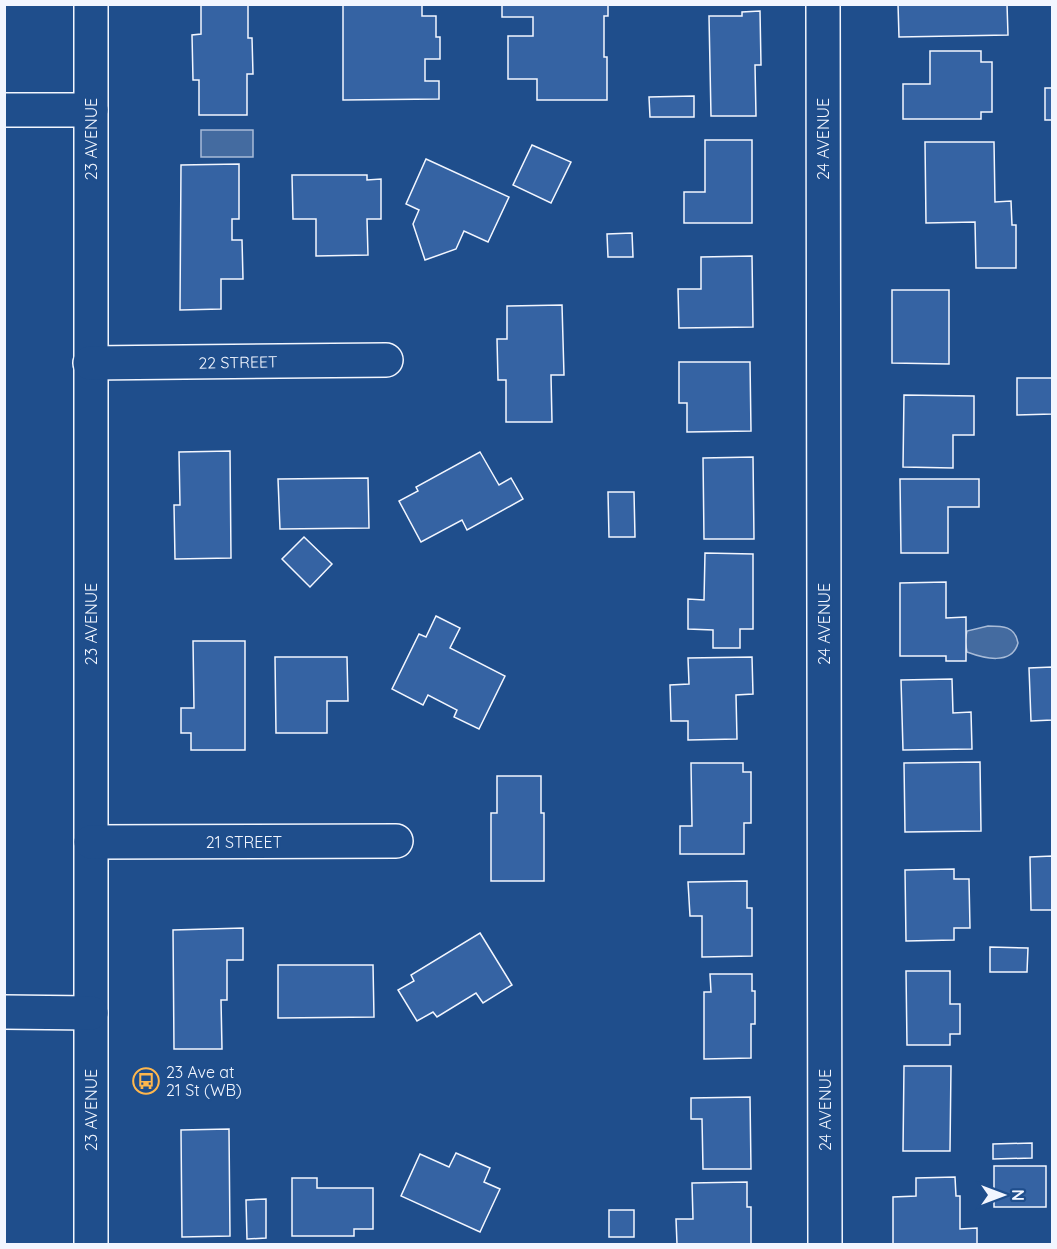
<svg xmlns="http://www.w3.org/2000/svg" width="1057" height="1249" viewBox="0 0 1057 1249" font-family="Quicksand,sans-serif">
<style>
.water{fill:#446ba0;stroke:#a8bbd7;stroke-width:1.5}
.building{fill:#3563a3;stroke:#f2f6ff;stroke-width:1.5}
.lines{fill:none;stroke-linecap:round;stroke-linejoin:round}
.minor-casing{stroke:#f2f6ff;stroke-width:36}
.minor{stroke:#1f4e8c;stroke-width:33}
.labels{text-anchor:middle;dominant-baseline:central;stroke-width:4.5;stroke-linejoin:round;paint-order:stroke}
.street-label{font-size:16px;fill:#f2f6ff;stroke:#1f4e8c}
.poi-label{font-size:16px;fill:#f2f6ff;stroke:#1f4e8c;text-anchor:start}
</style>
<rect width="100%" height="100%" fill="#1f4e8c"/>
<g class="water">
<rect x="201" y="130" width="52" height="27"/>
<path d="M 988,626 C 1003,626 1015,626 1018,643 C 1012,666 983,658 967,652 L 965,641 L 967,631 Z"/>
</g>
<g class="building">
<polygon points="201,4 248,4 248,38 252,38 253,74 247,74 247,115 199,115 199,80 193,80 192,35 201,34"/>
<polygon points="343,4 422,4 422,16 436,16 436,37 440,37 440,59 425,59 425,81 439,81 439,99 343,100"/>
<polygon points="502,4 608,4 608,16 604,16 604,57 607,57 607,100 537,100 537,79 508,79 508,36 533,36 533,17 502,17"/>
<polygon points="898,4 1007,4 1008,35 899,37"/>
<polygon points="760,11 761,65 755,65 756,116 711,116 709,16 742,16 742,12"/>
<polygon points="930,51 981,51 981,62 992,62 992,112 981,112 981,119 903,119 903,84 930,84"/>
<rect x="1045" y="88" width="7" height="32"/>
<polygon points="694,96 694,117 650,117 649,97"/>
<polygon points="705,140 752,140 752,223 684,223 684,192 705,192"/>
<polygon points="925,142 994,142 995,202 1011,201 1012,225 1016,225 1016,268 976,268 975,222 926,223"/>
<polygon points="532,145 571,162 551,203 513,185"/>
<polygon points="426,159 509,197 488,242 464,231 456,249 425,260 413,224 419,210 406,204"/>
<polygon points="239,164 239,219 232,219 232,240 242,240 243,279 221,279 221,309 180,310 181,165"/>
<polygon points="292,175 367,175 367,180 381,179 381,219 367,219 368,255 316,256 316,219 293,219"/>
<polygon points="632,233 633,257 608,257 607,234"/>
<polygon points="752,256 753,327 679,328 678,289 701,289 701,257"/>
<polygon points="892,290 949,290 949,364 892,363"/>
<polygon points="562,305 564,375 551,375 552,422 506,422 506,380 498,380 497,339 507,339 507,306"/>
<polygon points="679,362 750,362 751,431 687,432 687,403 679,403"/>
<polygon points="1017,378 1052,378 1052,414 1017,415"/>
<polygon points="904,395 974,396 974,435 953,435 953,468 903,467"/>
<polygon points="230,451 231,558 175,559 174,505 180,505 179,452"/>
<polygon points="480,452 499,485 511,478 523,499 467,530 462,520 421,542 399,501 418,491 416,487"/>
<polygon points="753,457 754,539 704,539 703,458"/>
<polygon points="368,478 369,528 280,529 278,479"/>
<polygon points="900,479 979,479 979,507 948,507 948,553 901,553"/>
<polygon points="608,492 634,492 635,537 609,537"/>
<polygon points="304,537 332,564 310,587 282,559"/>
<polygon points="705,553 753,554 753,629 740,629 740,648 713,648 713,630 688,629 688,599 704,600"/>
<polygon points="946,582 946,618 966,617 966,661 946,661 946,656 900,656 900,583"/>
<polygon points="436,616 460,628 450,648 505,676 479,729 454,717 457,710 428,695 423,705 392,689 419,634 426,637"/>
<polygon points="193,641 245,641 245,750 191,750 191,733 181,733 181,708 194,708"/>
<polygon points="275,657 347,657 348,701 327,701 327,733 276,733"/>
<polygon points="752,657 753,694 736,695 737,739 688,740 688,721 671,721 670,685 689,684 688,658"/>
<polygon points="1052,667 1052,720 1031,721 1029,668"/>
<polygon points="952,679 953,713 971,712 972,749 903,750 901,680"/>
<polygon points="980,762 981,831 905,832 904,763"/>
<polygon points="691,763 743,763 743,772 751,772 751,823 744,823 744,854 680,854 680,826 692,826"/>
<polygon points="497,776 541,776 541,813 544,813 544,881 491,881 491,813 497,813"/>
<polygon points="1052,856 1052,910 1031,910 1030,857"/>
<polygon points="954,869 954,879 969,879 970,928 954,928 954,940 906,941 905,870"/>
<polygon points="747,881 747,908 752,908 752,956 702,957 702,916 690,916 688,882"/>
<polygon points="243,928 243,960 227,960 227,1000 221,1000 222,1049 174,1049 173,930"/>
<polygon points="480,933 512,985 483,1003 476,993 437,1017 433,1012 417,1021 398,990 414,981 411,975"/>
<polygon points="990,947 1028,948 1027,972 990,972"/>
<polygon points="278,965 373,965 374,1017 278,1018"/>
<polygon points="906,971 950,971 950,1004 960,1004 960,1034 950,1034 950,1045 907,1045"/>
<polygon points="710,974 752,974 752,991 755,991 755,1024 751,1024 751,1058 704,1059 704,992 711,992"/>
<polygon points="904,1066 951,1066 950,1151 903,1151"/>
<polygon points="750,1097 751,1169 703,1169 702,1119 691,1119 691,1098"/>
<polygon points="229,1129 230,1236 182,1237 181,1130"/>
<polygon points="1032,1143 1032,1158 993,1159 993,1144"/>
<polygon points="456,1153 490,1168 484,1182 500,1189 480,1232 401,1196 420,1154 449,1167"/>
<rect x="994" y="1166" width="52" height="41"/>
<polygon points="955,1177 956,1196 960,1196 960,1229 977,1228 977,1244 893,1244 893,1197 916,1196 916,1178"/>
<polygon points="292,1178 317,1178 317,1188 373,1188 373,1229 354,1229 354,1236 292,1236"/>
<polygon points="747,1182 747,1207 751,1207 751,1244 677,1244 676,1219 693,1219 692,1183"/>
<polygon points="266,1199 266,1238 247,1239 246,1200"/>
<rect x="609" y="1210" width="25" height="27"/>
</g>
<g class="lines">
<g class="minor-casing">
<g id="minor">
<polyline points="91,4 91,1244"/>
<polyline points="823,4 825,1244"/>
<polyline points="4,110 91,110"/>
<polyline points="90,363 386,360"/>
<polyline points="91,842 396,841"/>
<polyline points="4,1012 91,1013"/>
</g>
</g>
<use href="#minor" class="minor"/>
</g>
<defs>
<g id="bus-ring" transform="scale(1.35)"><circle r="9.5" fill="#1f4e8c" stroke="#ffb74d" stroke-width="1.5"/><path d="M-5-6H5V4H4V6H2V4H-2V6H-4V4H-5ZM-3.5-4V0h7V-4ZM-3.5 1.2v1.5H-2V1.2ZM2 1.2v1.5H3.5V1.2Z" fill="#ffb74d"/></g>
</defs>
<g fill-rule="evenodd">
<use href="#bus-ring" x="146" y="1081"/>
</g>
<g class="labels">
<g class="street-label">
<text transform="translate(91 139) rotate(-90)">23 AVENUE</text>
<text transform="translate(823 139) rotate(-90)">24 AVENUE</text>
<text transform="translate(238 362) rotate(-1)">22 STREET</text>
<text transform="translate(91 624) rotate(-90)">23 AVENUE</text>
<text transform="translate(824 624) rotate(-90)">24 AVENUE</text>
<text x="244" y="842">21 STREET</text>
<text transform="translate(91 1110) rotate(-90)">23 AVENUE</text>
<text transform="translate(825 1110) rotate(-90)">24 AVENUE</text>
</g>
<g class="poi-label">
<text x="166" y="1072">23 Ave at<tspan x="166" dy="18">21 St (WB)</tspan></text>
</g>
</g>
<rect width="1057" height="1249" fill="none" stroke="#f2f6ff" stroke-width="12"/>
<g transform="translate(1003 1195) rotate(90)" stroke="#1f4e8c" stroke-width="4.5" paint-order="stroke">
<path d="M0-4.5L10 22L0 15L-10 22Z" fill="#f2f6ff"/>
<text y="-9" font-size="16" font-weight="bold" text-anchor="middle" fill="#f2f6ff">N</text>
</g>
</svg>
